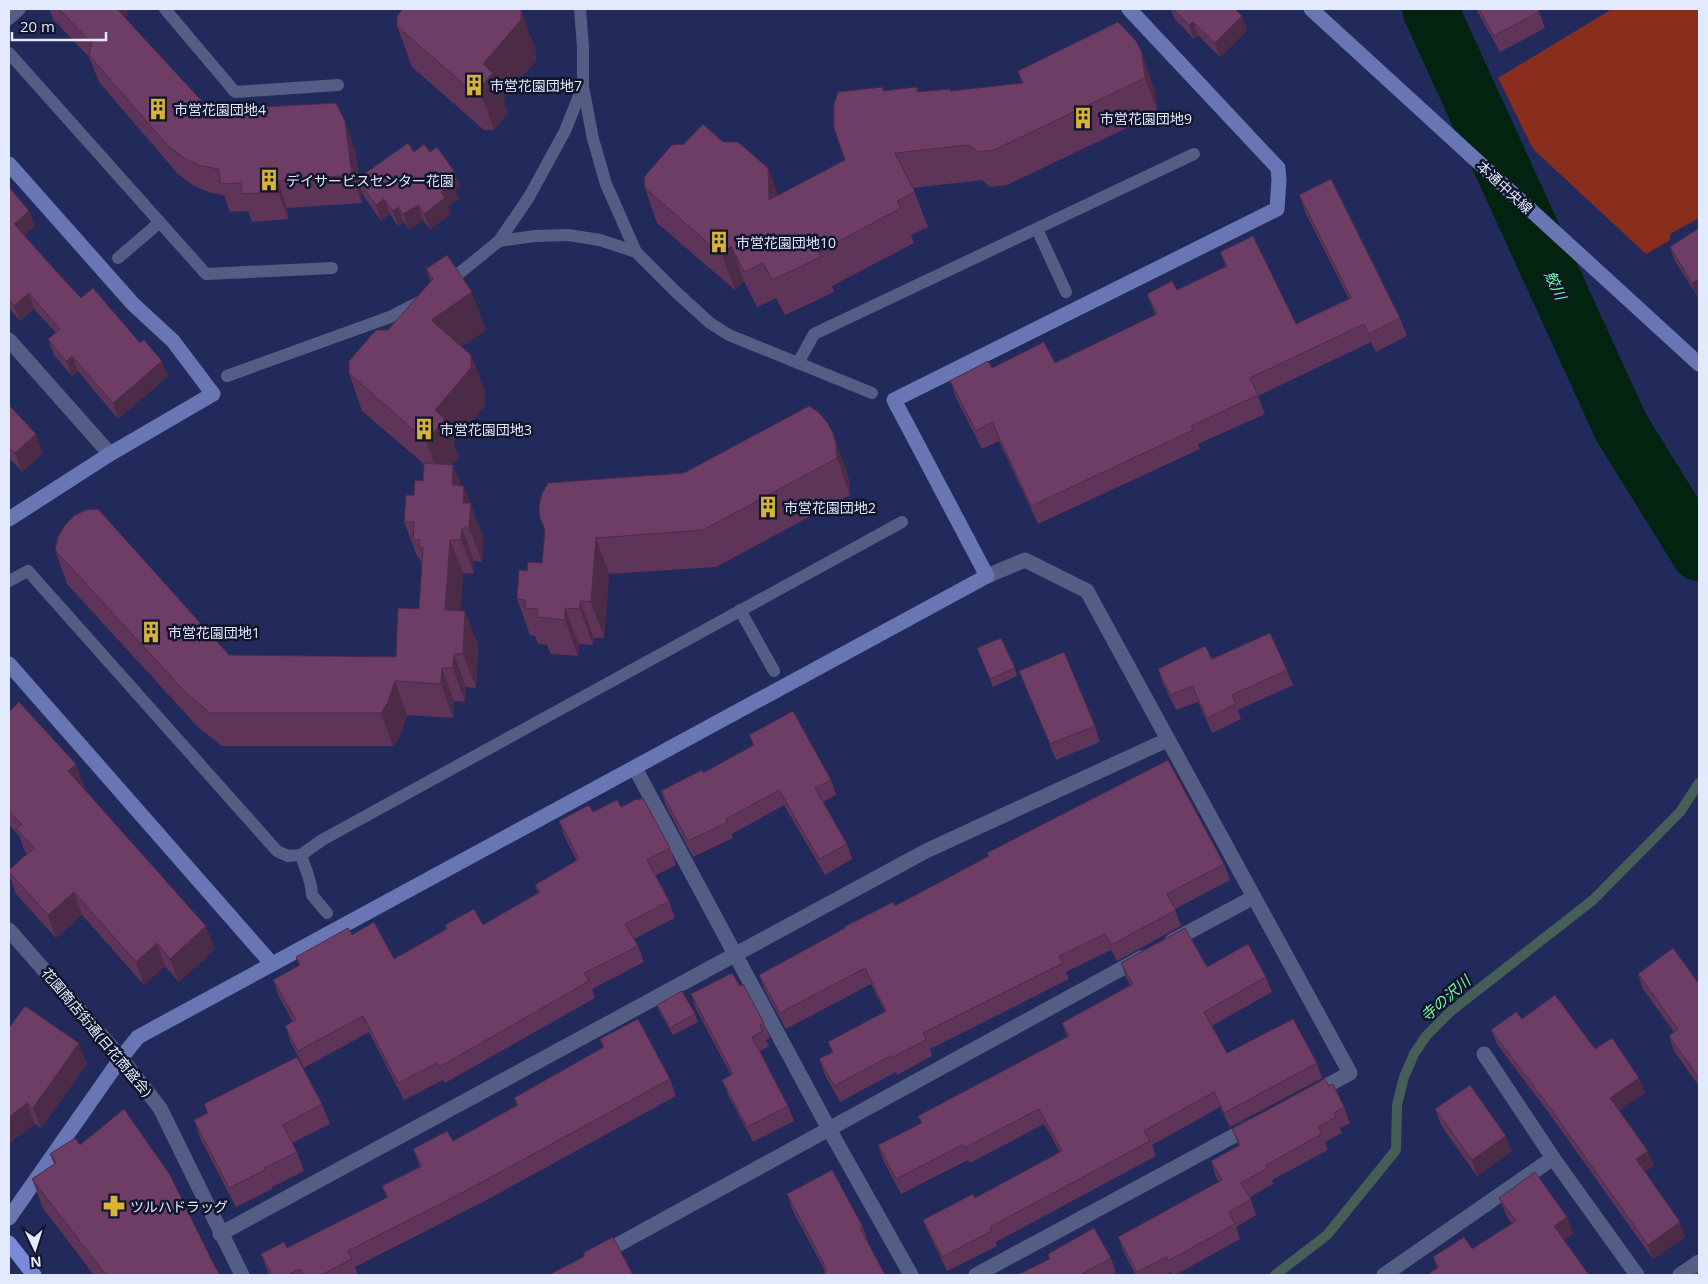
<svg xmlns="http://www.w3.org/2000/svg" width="1708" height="1284" viewBox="0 0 1708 1284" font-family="'Open Sans','Noto Sans JP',sans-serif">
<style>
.green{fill:#892e1c}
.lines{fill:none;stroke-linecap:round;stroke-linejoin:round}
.stream{stroke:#455f56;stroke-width:10}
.river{stroke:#01230f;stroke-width:56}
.lane{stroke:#545e85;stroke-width:12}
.street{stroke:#545e85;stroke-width:15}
.secondary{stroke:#6877b4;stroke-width:15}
.primary{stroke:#788ad9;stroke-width:15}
.wall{fill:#5e3458}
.shaded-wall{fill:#4c2b47}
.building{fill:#6d3d66;stroke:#4c2b47}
.labels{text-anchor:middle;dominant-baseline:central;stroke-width:5;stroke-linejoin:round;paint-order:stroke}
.poi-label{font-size:14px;fill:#e4eafd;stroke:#11152b;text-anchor:start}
.street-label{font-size:14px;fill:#e4eafd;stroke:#11152b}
.water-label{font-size:15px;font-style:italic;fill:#72faa2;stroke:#11152b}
</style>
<rect width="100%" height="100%" fill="#212a5b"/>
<polygon class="green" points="1612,9 1699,9 1699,218 1670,234 1670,240 1646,254 1533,149 1498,78"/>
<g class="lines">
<polyline class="stream" points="1275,1275 1327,1235 1396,1150 1397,1105 1404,1077 1414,1054 1426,1036 1451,1011 1593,900 1680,812 1699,783"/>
<polyline class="river" points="1430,9 1621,427 1699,553"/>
<g class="lane">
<polyline points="165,9 235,92 338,85"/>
<polyline points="9,19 20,9"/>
<polyline points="9,53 206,274 332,268"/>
<polyline points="583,86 593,139 606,184 636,252"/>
<polyline points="1037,229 1066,292"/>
<polyline points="499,241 535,236 568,235 600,240 636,252 676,292 710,323 729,335 872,393"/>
<polyline points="118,258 160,222"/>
<polyline points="446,284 499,241 529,197 565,131 583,86 583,47 580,9"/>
<polyline points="798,363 814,334 1194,154"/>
<polyline points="227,376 390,317 421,301"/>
<polyline points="9,581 28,571 277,851 288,856 301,855"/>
<polyline points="740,610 774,671"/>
<path d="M 327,913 L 312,895 C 312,881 305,868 301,855 L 322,840 L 902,522"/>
</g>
<g class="street">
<polyline points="9,340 110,454"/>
<polyline points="987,576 1025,560 1087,591 1350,1073 1312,1094"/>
<polyline points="635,768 829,1129 911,1275"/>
<polyline points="9,930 121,1058 160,1108 242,1275"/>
<polyline points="1172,941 1254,897"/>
<polyline points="1484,1054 1553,1158 1637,1275"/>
<polyline points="220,1234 926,851 1167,740"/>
<polyline points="599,1255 1141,958"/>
<polyline points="976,1275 1252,1126"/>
<polyline points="1384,1275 1553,1158"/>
<polyline points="1680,1275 1699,1262"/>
</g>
<g class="secondary">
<polyline points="1311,9 1699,364"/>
<polyline points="9,164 133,304 173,341 213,394 110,454 9,519"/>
<polyline points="9,664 272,964"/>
<polyline points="9,1218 121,1058 138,1037 987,576 894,400 1277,209 1279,180 1278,168 1129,9"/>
</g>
<polyline class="primary" points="9,1243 34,1275"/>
</g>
<g class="wall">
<polygon points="49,9 126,9 128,14 124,17 210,110 355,149 359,178 414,152 430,152 454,171 460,186 455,189 459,199 448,206 451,214 430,229 423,220 409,230 404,222 398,226 390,214 381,221 363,195 360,186 362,203 287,208 288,219 252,222 248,211 230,212 224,195 211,193 194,186 178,174 99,82 89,57 53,19"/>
<polygon points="1171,9 1235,9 1242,16 1247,30 1220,57 1198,35 1194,39 1174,18"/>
<polygon points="1476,9 1538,9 1545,28 1500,52"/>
<polygon points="1118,22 1154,88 1158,113 1007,185 990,187 982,180 913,188 928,227 911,235 914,243 832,286 834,292 785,315 776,298 757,307 744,281 735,290 657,223 645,188 723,142 768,168 778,196 845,160 883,87 884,91 917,87 918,92 951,91 1022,83 1018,71"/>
<polygon points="397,26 535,48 536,61 503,99 508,113 494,130 484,130 412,67"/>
<polygon points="9,187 29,211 35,226 24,235 81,298 168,376 118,419 78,371 72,376 54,355 48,339 56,333 34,309 20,321 9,308"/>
<polygon points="1299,195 1400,318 1407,336 1376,352 1371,342 1258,396 1265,414 1198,444 1200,449 1038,524 999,441 982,449 957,400 950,381 992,368 1055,363 1155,315 1147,294 1177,290 1226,267 1220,252 1296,324 1349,299 1306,214"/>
<polygon points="1699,228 1698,297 1675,261 1670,247"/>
<polygon points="426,269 486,330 462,346 471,355 485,392 485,406 453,442 459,457 452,465 453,465 461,486 470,503 483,537 482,562 474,561 474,574 463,573 460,611 465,611 478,645 476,688 466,687 465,702 454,701 453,718 407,715 400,736 393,746 222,746 198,727 67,584 55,550 229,655 396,657 419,609 422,565 418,556 417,556 404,522 414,495 423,481 424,464 362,411 349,373 388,330 431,282"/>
<polygon points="9,405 43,453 22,472 10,459 9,460"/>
<polygon points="833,433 846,470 850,482 850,495 716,567 609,574 604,638 594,638 593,645 579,644 578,656 551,654 547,645 538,644 535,636 530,635 517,599 527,571 542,563 684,473"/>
<polygon points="977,648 1015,668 1017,676 993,687"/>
<polygon points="1212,659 1287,670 1293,685 1238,710 1241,719 1212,733 1198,702 1176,710 1163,684 1158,669"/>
<polygon points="1019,671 1095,726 1100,742 1056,760"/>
<polygon points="9,712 76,764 84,787 83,788 215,949 179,982 165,966 144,985 82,915 56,938 16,894 9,873 9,870 27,854 25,852 19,835 9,825"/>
<polygon points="749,735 831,780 836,795 823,802 847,844 852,859 825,875 784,805 732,834 733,838 693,857 666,806 661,791 703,773 753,745"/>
<polygon points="621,807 670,848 676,865 656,875 669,901 675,918 634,939 638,946 644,962 592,989 595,998 517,1042 445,1083 443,1080 404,1100 369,1032 304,1068 291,1043 285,1026 293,1022 279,997 273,980 299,966 296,957 352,935 394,959 446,929 445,925 483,925 538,893 535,885 577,861 565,838 559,821 593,812"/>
<polygon points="987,853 1224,864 1230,880 1175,909 1181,926 1117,961 1111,950 1066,972 1069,979 930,1049 932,1056 897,1075 896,1072 840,1102 825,1075 819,1059 832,1052 828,1042 885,1012 871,984 786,1029 765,991 759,975 895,906 989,857"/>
<polygon points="1121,963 1207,967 1266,977 1272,992 1212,1026 1227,1053 1317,1063 1322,1078 1230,1127 1220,1107 1152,1145 1156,1156 996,1242 997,1246 947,1271 929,1234 923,1220 975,1198 1060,1152 1044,1124 970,1163 968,1160 901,1194 883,1160 878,1145 921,1123 918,1116 1067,1037 1062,1023 1130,985 1126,978"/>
<polygon points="1638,974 1699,984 1699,1086 1674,1051 1669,1036 1674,1032 1643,989"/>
<polygon points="740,986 764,1023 770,1038 766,1040 769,1046 760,1051 788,1106 794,1121 753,1142 728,1095 722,1080 731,1075 696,1009 691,994"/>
<polygon points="657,1005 695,1014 698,1022 673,1035 660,1013"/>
<polygon points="1522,1019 1595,1049 1639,1078 1645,1093 1619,1110 1654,1165 1645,1172 1680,1222 1685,1237 1653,1259 1554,1120 1497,1044 1491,1030"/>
<polygon points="9,1028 87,1064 41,1128 35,1124 9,1143"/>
<polygon points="600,1039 670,1079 676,1096 481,1203 355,1267 358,1275 269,1275 261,1254 287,1248 387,1198 382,1186 420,1167 413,1149 453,1141 517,1105 514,1098 603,1048"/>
<polygon points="1329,1086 1344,1107 1350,1123 1340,1128 1342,1133 1325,1142 1328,1150 1272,1180 1273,1184 1250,1197 1256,1215 1236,1227 1240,1239 1175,1275 1173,1275 1171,1272 1166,1275 1136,1275 1124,1253 1118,1237 1219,1182 1216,1177 1211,1161 1239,1146 1232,1129"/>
<polygon points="204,1104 322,1104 330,1124 292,1143 297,1152 304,1171 272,1187 272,1189 236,1207 201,1140 194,1120 207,1113"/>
<polygon points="1435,1109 1512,1151 1477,1176 1441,1125"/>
<polygon points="80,1145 213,1263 220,1275 94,1275 43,1208 32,1179 54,1164 50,1154"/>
<polygon points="787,1194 863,1227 868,1242 867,1242 885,1275 825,1275 824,1271 825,1271 792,1209"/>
<polygon points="1499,1198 1567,1217 1573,1234 1564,1240 1437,1268 1433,1257 1472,1249 1512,1224 1506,1215"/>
<polygon points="1048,1254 1111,1258 1116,1272 1111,1275 1017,1275 1049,1259"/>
</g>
<g class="shaded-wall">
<polygon points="110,9 126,9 128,14 116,25"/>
<polygon points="521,9 535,48 536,61 503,99 508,113 494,130 479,89 483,64"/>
<polygon points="1242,16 1247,30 1220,57 1215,43"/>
<polygon points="1193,22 1198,35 1194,39 1189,25"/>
<polygon points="1142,53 1154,88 1158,113 1145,78"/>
<polygon points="345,121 355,149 359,182 357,179 360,186 362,203 352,175"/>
<polygon points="768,168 781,203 769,200"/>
<polygon points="454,171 460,186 455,189 459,199 448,206 451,214 430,229 424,214 441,192 447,175"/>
<polygon points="278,181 287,208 288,219 278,192"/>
<polygon points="384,199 390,214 381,221 376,205"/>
<polygon points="418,205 423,220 409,230 403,214"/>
<polygon points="398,207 404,222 398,226 393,211"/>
<polygon points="29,211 35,226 20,239 14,224"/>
<polygon points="731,246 744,281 735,290 722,255"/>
<polygon points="1699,279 1699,296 1698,297 1692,283"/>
<polygon points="472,292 486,330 445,357 431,320"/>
<polygon points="29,293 34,309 20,321 14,306"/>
<polygon points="471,355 485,392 485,406 453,442 459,457 440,478 426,441 435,410"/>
<polygon points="72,356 78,371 72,376 66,361"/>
<polygon points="162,361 168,376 118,419 113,403"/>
<polygon points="833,433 846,470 850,482 850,495 837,458"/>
<polygon points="36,434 43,453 22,472 15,453"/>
<polygon points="453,465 463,493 464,486 483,537 482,562 469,528 452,485"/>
<polygon points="462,528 474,561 474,574 461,540"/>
<polygon points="596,538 609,574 604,638 591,602"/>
<polygon points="450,540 463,573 458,644 445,610"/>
<polygon points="580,601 594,638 593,645 580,609"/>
<polygon points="565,608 579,644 578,656 565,620"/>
<polygon points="465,611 478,645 476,688 463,654"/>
<polygon points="454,654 466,687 465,702 453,668"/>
<polygon points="442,668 454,701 453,718 441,684"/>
<polygon points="395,681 407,715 400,736 393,746 381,713"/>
<polygon points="76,764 84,787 76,794 68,771"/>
<polygon points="74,892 82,915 56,938 48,915"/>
<polygon points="206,926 215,949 179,982 170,959"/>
<polygon points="157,943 165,966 144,985 136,962"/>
<polygon points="79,1043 87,1064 41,1128 33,1108"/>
<polygon points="1639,1078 1645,1093 1616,1112 1610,1098"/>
<polygon points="27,1103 35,1124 9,1143 9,1117"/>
<polygon points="1506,1136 1512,1151 1477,1176 1472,1160"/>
<polygon points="1648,1151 1654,1165 1641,1174 1636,1159"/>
<polygon points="1567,1217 1573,1234 1560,1243 1554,1226"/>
<polygon points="1680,1222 1685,1237 1653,1259 1648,1245"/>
</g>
<g class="building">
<polygon points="59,9 117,9 210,110 336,103 345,121 352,175 278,181 278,192 242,194 241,183 220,184 219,169 201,166 184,158 168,146 89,55 92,43"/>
<polygon points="403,9 521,9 521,20 483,64 493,73 479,89 469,89 397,26 397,16"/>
<polygon points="1173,9 1235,9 1242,16 1215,43 1193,22 1189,25"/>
<polygon points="1479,9 1538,9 1539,12 1494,36"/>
<polygon points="1118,22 1136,41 1142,53 1145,78 994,150 978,152 969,145 895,153 915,192 897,201 901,208 819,252 821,257 772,280 763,263 744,272 731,246 722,255 645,188 644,177 672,145 684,144 703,124 723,142 738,142 768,168 769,200 845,160 834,128 834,104 838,92 883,87 883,91 917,87 917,92 950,89 951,91 1023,83 1018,71"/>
<polygon points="408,143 414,152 424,144 430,152 437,147 454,171 447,175 453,183 441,192 445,198 424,214 418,205 403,214 398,207 393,211 384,199 376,205 357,179"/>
<polygon points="1331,179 1400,318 1369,334 1364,324 1250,378 1258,395 1191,426 1193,430 1031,506 992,422 976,431 950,381 988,361 992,368 1044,342 1055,363 1157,314 1147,294 1172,281 1177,290 1227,266 1220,252 1253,236 1296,324 1351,298 1299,195"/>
<polygon points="9,187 29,211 14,224 63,279 81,298 93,288 140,343 144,340 162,361 113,403 72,356 66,361 48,339 60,329 29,293 14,306 9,299"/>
<polygon points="1699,228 1699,279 1692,283 1670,247"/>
<polygon points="447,255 472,292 431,320 471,355 471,368 435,410 445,419 426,441 349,373 349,361 376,330 388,330 433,279 426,269"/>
<polygon points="9,405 36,434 15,453 9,447"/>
<polygon points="809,406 818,412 827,422 833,433 836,446 837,458 703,530 596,538 591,602 580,601 580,609 565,608 565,620 537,617 538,609 525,608 525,600 517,599 519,570 527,571 528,562 542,563 545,530 540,518 539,506 542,494 548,483 684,473"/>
<polygon points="424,463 453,465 452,485 464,486 463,503 471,503 469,528 462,528 461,540 450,540 445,610 465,611 463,654 454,654 453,668 442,668 441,684 395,681 388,702 381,713 210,713 186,693 55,550 58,537 65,525 74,516 86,510 98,509 229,655 396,657 398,608 419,609 423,548 419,548 420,540 413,540 414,522 404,522 406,495 414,495 415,480 423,481"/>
<polygon points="1270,633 1287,670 1232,695 1236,704 1207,718 1192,686 1170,695 1158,669 1205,646 1212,659"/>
<polygon points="1001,638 1015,668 990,679 977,648"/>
<polygon points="1064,652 1095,726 1050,744 1019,671"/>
<polygon points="19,702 76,764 68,771 206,926 170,959 157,943 136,962 74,892 48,915 9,872 9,870 34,848 17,829 22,824 9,811 9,712"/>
<polygon points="793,711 831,780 815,788 847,844 819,859 779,790 726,819 728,822 688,841 661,791 702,770 703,773 754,745 749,735"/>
<polygon points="1168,760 1224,864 1167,894 1176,910 1111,945 1105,934 1059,956 1063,963 923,1033 926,1040 891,1058 890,1056 834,1086 819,1059 833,1052 828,1042 886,1011 865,968 780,1013 759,975 845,928 844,927 893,902 895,906 989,856 987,853"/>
<polygon points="643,798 670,848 647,860 669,901 625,924 638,946 584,973 589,981 511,1026 439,1067 437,1063 398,1083 363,1016 298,1051 285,1026 296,1020 273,980 300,965 296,957 348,928 352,935 374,922 394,959 447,929 445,925 474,909 483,925 540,892 535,885 579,859 559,821 589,805 593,812 617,800 621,807 637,799 638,800"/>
<polygon points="1185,928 1207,967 1248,944 1266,977 1204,1012 1227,1053 1293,1019 1317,1063 1224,1113 1214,1092 1144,1131 1150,1141 990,1227 992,1231 942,1257 923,1220 973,1194 975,1198 1062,1151 1039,1109 964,1148 962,1145 896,1179 878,1145 922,1123 918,1116 1069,1036 1062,1023 1133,984 1121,963"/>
<polygon points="1673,948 1699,984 1699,1078 1669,1036 1678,1029 1638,974"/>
<polygon points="732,973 740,986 743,984 764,1023 760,1025 763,1031 752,1037 788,1106 747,1127 722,1080 733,1074 691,994"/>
<polygon points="682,991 695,1014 670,1028 657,1005"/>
<polygon points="1555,995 1595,1049 1612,1038 1639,1078 1610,1098 1648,1151 1636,1159 1680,1222 1648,1245 1548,1105 1491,1030 1516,1012 1522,1019"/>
<polygon points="25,1006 79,1043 33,1108 27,1103 9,1117 9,1028"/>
<polygon points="638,1019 670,1079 475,1186 348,1251 352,1259 321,1275 304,1275 300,1269 287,1275 272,1275 261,1254 284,1242 287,1248 388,1197 382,1186 422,1166 413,1149 447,1131 453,1141 518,1105 514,1098 604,1047 600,1039"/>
<polygon points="297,1057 322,1104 283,1125 297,1152 264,1168 265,1170 229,1188 194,1120 208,1113 204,1104"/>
<polygon points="1325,1079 1329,1086 1333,1084 1344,1107 1334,1113 1336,1117 1318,1127 1322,1134 1266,1165 1268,1168 1241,1183 1251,1199 1229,1212 1235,1224 1168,1261 1166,1257 1137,1272 1118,1237 1222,1180 1211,1161 1240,1145 1232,1129"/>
<polygon points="1470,1085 1506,1136 1472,1160 1435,1109"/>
<polygon points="124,1109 170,1175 213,1263 220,1275 106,1275 32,1179 56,1163 50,1154 75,1138 80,1145"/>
<polygon points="832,1170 863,1227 860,1228 885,1275 826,1275 824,1271 827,1270 787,1194"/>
<polygon points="1535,1172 1567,1217 1554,1226 1589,1275 1427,1275 1439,1267 1433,1257 1464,1237 1472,1249 1516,1221 1499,1198"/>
<polygon points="1094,1228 1111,1258 1080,1275 1017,1275 1050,1259 1048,1254"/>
<polygon points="613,1237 633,1275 549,1275 585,1256 583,1253"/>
<polygon points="1699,1271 1699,1275 1694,1275"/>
</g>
<defs>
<g id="building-bare" transform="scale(1.725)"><path d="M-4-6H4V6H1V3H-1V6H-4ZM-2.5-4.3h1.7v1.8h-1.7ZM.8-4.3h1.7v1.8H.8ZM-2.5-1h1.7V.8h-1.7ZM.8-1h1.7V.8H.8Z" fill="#d7b434" stroke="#11152b" stroke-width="2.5" paint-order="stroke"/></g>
<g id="pharmacy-bare" transform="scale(1.725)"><path d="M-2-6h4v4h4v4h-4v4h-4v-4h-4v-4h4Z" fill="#d7b434" stroke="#11152b" stroke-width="2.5" paint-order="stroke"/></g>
</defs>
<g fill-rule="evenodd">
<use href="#building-bare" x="474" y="85"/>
<use href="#building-bare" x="158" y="109"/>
<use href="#building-bare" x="1083" y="118"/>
<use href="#building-bare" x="269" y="180"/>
<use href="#building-bare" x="719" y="242"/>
<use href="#building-bare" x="424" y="429"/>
<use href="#building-bare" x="768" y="507"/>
<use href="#building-bare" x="151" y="632"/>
<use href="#pharmacy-bare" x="114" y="1206"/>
</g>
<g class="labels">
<g class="poi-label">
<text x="490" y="85">市営花園団地7</text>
<text x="174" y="109">市営花園団地4</text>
<text x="1100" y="118">市営花園団地9</text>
<text x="286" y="180">デイサービスセンター花園</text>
<text x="736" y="242">市営花園団地10</text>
<text x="440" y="429">市営花園団地3</text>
<text x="784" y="507">市営花園団地2</text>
<text x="168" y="632">市営花園団地1</text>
<text x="130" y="1206">ツルハドラッグ</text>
</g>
<g class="street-label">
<text transform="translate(1505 187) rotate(43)">本通中央線</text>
<text transform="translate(97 1032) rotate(50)">花園商店街通(日花商盛会)</text>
</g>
<g class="water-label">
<text transform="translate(1556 285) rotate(65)">鮫川</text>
<text transform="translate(1445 998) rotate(-41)">寺の沢川</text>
</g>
</g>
<rect width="1708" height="1284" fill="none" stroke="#e4eafd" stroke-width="20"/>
<g transform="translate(35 1249) rotate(176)" stroke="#11152b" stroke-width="4" paint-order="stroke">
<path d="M0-4L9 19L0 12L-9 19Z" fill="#e4eafd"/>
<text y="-8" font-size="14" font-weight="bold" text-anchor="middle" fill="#e4eafd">N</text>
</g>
<path d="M12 32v8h94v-8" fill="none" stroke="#e4eafd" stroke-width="2.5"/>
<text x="20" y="32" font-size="15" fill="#e4eafd" stroke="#11152b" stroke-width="4" paint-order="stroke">20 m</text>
</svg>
